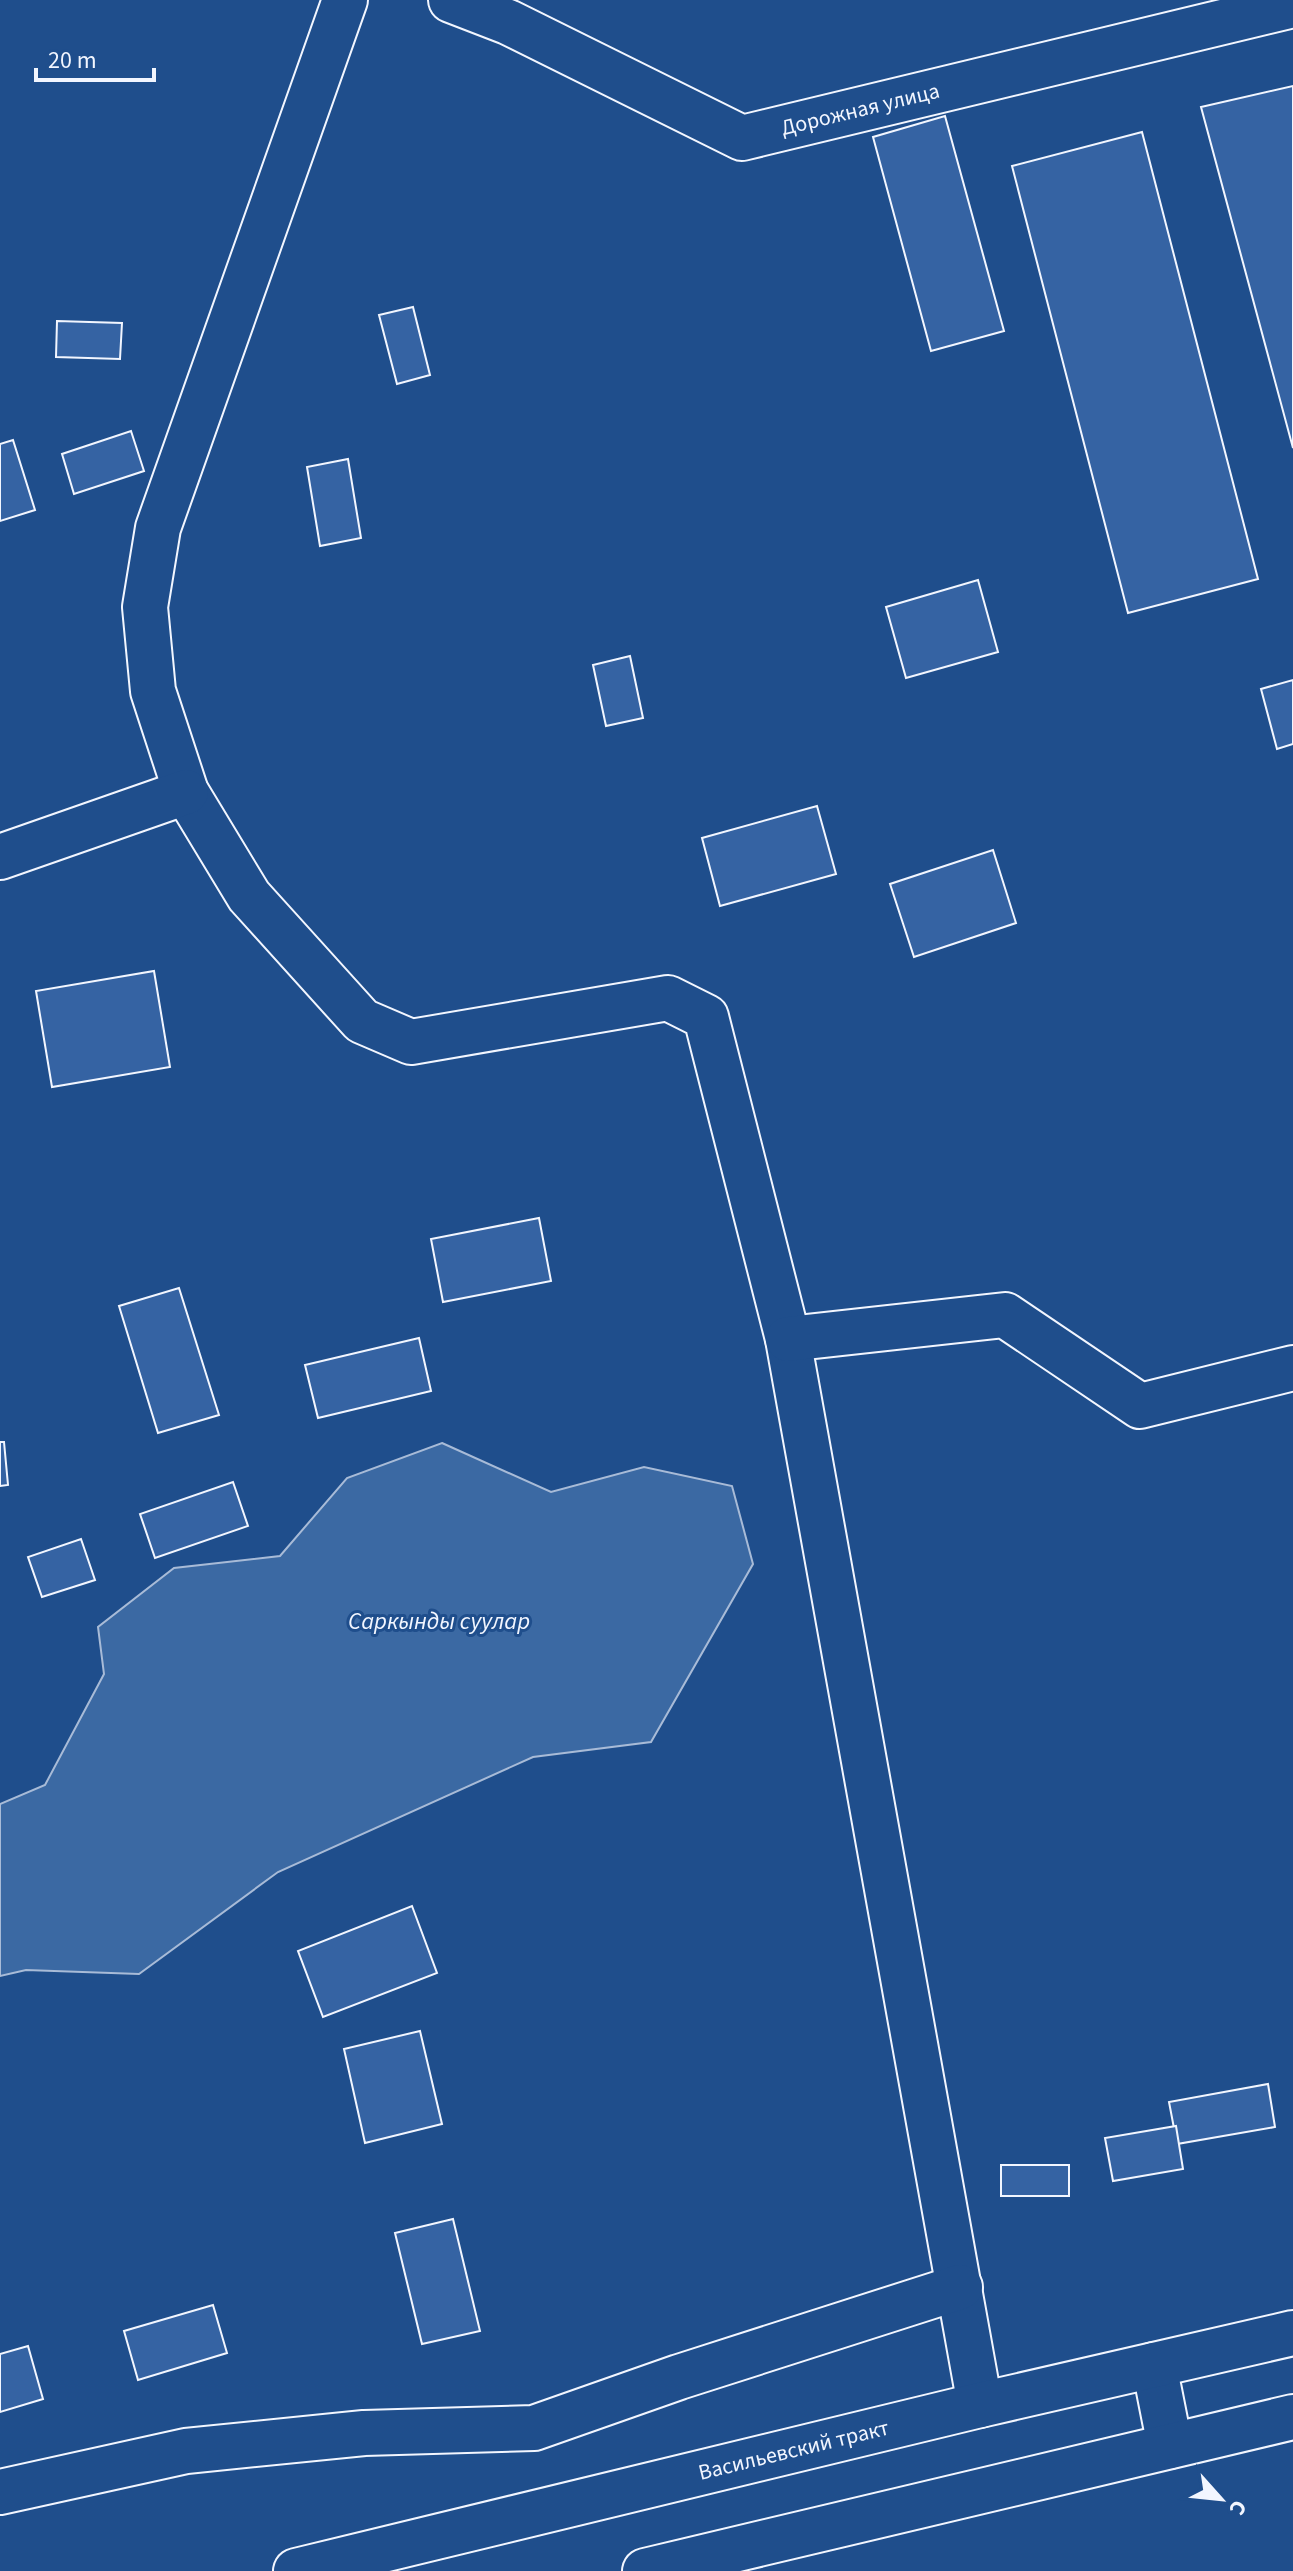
<svg xmlns="http://www.w3.org/2000/svg" width="1293" height="2571" viewBox="0 0 1293 2571" font-family="'Source Sans 3',sans-serif">
<style>
.water{fill:#3b69a3;stroke:#a8bbd7;stroke-width:2}
.building{fill:#3563a3;stroke:#f2f6ff;stroke-width:2}
.lines{fill:none;stroke-linecap:round;stroke-linejoin:round}
.minor-casing{stroke:#f2f6ff;stroke-width:48}
.major-casing{stroke:#f2f6ff;stroke-width:48}
.minor{stroke:#1f4e8c;stroke-width:44}
.major{stroke:#1f4e8c;stroke-width:44}
.labels{text-anchor:middle;dominant-baseline:central;stroke-width:6;stroke-linejoin:round;paint-order:stroke}
.street-label{font-size:22px;fill:#f2f6ff;stroke:#1f4e8c}
.water-label{font-size:24px;font-style:italic;fill:#f2f6ff;stroke:#1f4e8c}
</style>
<rect width="100%" height="100%" fill="#1f4e8c"/>
<polygon class="water" points="442,1443 551,1492 644,1467 732,1486 753,1564 651,1742 533,1757 278,1872 139,1974 26,1970 0,1976 0,1804 45,1785 104,1674 98,1627 174,1568 280,1556 347,1478"/>
<g class="building">
<polygon points="1293,86 1293,448 1201,107"/>
<polygon points="945,116 1004,331 931,351 873,137"/>
<polygon points="1142,132 1258,579 1128,613 1012,166"/>
<polygon points="413,307 430,375 397,384 379,315"/>
<polygon points="57,321 122,323 120,359 56,357"/>
<polygon points="131,431 144,471 74,494 62,454"/>
<polygon points="13,440 35,510 0,521 0,444"/>
<polygon points="348,459 361,538 320,546 307,467"/>
<polygon points="978,580 998,652 906,678 886,607"/>
<polygon points="630,656 643,718 606,726 593,665"/>
<polygon points="1293,680 1293,744 1277,749 1261,689"/>
<polygon points="817,806 836,874 720,906 702,838"/>
<polygon points="993,850 1016,923 914,957 890,884"/>
<polygon points="154,971 170,1067 52,1087 36,991"/>
<polygon points="539,1218 551,1281 443,1302 431,1239"/>
<polygon points="179,1288 219,1415 158,1433 119,1306"/>
<polygon points="419,1338 431,1391 318,1418 305,1365"/>
<polygon points="0,1442 4,1442 8,1485 0,1486"/>
<polygon points="233,1482 248,1526 155,1558 140,1514"/>
<polygon points="81,1539 95,1580 42,1597 28,1557"/>
<polygon points="412,1906 437,1973 323,2017 298,1951"/>
<polygon points="420,2031 442,2124 365,2143 344,2049"/>
<polygon points="1268,2084 1275,2127 1177,2144 1169,2102"/>
<polygon points="1176,2126 1183,2169 1113,2181 1105,2138"/>
<rect x="1001" y="2165" width="68" height="31"/>
<polygon points="453,2219 480,2331 422,2344 395,2233"/>
<polygon points="213,2305 227,2353 138,2380 124,2331"/>
<polygon points="28,2346 43,2399 0,2412 0,2354"/>
</g>
<g class="lines">
<g class="minor-casing">
<g id="minor">
<polyline points="345,0 158,528 145,607 153,691 186,792 249,896 362,1021 411,1042 668,998 706,1017 788,1339 980,2405"/>
<path id="s1" d="M 451,0 L 508,22 L 742,138 L 1293,5"/>
<polyline points="0,857 186,792"/>
<polyline points="788,1339 1005,1315 1140,1406 1293,1368"/>
<polyline points="0,2492 186,2451 364,2433 534,2428 679,2377 960,2287"/>
</g>
</g>
<g class="major-casing">
<g id="major">
<polyline points="1154,2365 1170,2446"/>
<path id="s2" d="M 296,2571 L 980,2405 L 1293,2333"/>
<polyline points="645,2571 1293,2417"/>
</g>
</g>
<use href="#minor" class="minor"/>
<use href="#major" class="major"/>
</g>
<g class="labels">
<g class="street-label">
<text stroke="none"><textPath href="#s1" startOffset="444">Дорожная улица</textPath></text>
<text stroke="none"><textPath href="#s2" startOffset="512">Васильевский тракт</textPath></text>
</g>
<g class="water-label">
<text x="439" y="1621">Саркынды суулар</text>
</g>
</g>
<g transform="translate(1221 2499) rotate(117)" stroke="#1f4e8c" stroke-width="6" paint-order="stroke">
<path d="M0-6L14 30L0 20L-14 30Z" fill="#f2f6ff"/>
<text y="-12" font-size="22" font-weight="bold" text-anchor="middle" fill="#f2f6ff">С</text>
</g>
<path d="M36 68v12h118v-12" fill="none" stroke="#f2f6ff" stroke-width="4"/>
<text x="48" y="68" font-size="24" fill="#f2f6ff" stroke="#1f4e8c" stroke-width="6" paint-order="stroke">20 m</text>
</svg>
